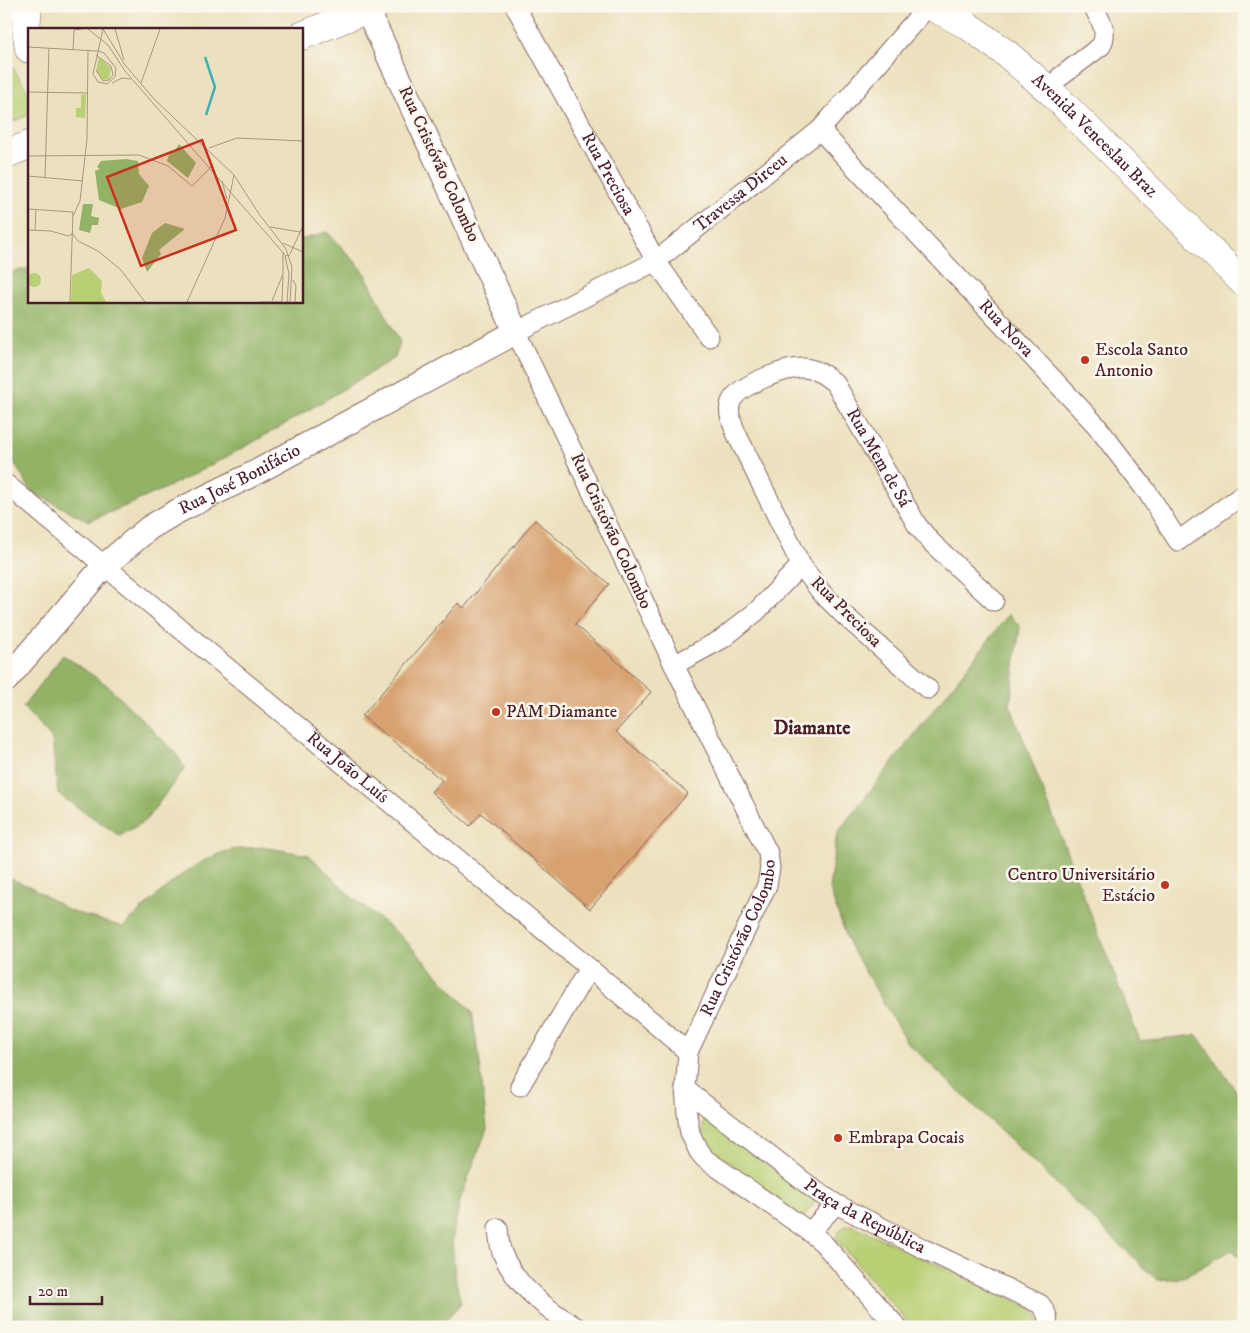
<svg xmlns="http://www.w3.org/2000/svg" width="1250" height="1333" viewBox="0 0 1250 1333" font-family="'IM FELL DW Pica',serif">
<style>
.green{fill:#b8cf73;stroke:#81774f}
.forest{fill:#92b265;stroke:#6e6848}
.building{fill:#d7a16f}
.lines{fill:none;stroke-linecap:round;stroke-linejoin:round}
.minor-casing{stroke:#83635e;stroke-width:21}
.tertiary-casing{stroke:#83635e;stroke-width:26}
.secondary-casing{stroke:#83635e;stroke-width:29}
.primary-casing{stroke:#83635e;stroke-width:29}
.minor{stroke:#fff;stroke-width:19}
.tertiary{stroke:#fff;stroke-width:24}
.secondary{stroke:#fff;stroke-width:28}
.primary{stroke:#fff;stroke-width:28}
.poi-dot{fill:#c8321e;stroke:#fbf7ec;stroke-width:2}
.labels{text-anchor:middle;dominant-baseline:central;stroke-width:5;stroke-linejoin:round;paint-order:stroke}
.street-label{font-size:18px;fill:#4a1f2b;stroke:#fbf7ec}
.poi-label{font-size:18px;fill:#4a1f2b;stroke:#fbf7ec;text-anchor:start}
.quarter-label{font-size:20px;font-weight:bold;fill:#4a1f2b;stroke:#fbf7ec}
.inset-river{fill:none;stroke:#3fb0b6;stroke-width:2.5}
.inset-road{fill:none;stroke:#ab9383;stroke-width:1}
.view{fill:#c8321e;fill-opacity:0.15;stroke:#c8321e;stroke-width:2.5}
.inset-edge{fill:none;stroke:#4a1f2b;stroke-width:2.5}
</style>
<rect width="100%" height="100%" fill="#fbf7ec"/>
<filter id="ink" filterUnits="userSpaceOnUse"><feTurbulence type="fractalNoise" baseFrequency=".02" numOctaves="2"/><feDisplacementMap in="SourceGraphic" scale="10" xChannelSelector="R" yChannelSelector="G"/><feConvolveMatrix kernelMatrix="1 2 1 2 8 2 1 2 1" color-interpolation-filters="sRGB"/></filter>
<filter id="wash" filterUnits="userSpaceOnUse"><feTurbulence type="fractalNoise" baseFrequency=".0096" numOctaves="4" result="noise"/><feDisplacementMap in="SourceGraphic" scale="20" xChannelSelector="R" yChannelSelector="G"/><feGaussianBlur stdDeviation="1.12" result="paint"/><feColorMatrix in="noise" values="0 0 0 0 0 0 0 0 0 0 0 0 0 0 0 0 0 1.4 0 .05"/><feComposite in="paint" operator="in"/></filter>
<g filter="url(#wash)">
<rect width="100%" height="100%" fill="#ece1be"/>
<g class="green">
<polygon points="6,57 29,93 29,115 6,124"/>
<polygon points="704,1119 816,1200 802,1219 702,1141"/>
<path d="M 852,1225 L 1031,1308 C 1037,1313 1040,1318 1037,1327 L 912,1327 L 836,1239 C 839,1229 842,1227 852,1225 Z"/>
</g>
<g class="forest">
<path d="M 327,232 L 363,270 L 400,342 L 395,358 C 295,418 198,480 88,521 L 32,492 L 6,450 L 6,373 L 8,371 L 6,370 L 6,274 L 29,268 L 29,301 L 301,301 L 301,238 L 304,239 Z"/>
<polygon points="1009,614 1020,627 1010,705 1140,1041 1197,1035 1244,1102 1244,1136 1239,1145 1244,1151 1244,1262 1232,1250 1182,1278 1157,1280 906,1041 849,944 829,888 837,833"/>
<polygon points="63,655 107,685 175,752 185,768 146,820 120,836 58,794 52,739 23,707"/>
<path d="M 262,847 L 309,855 L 352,897 L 403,938 L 472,1012 L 480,1064 L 487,1129 L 461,1197 L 452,1239 L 455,1277 L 461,1303 L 439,1327 L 6,1327 L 6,877 L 31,887 L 70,911 L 123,927 C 155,898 188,861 231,850 C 241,848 252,848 262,847 Z"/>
</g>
<g id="blocks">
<polygon class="building" points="535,520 609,584 575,624 651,692 616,732 688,793 590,909 481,813 470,826 431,792 442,780 362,716 458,603 464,608"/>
</g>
</g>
<g filter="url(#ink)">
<use href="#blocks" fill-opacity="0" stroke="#83635e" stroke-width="1"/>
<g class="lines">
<g class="minor-casing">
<g id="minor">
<path id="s1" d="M 515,6 L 656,261 L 709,337"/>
<path d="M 1060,77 L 1101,46 C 1109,31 1100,20 1093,6"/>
<path id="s2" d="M 820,130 L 1096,425 L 1148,493 L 1178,541 L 1244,494"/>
<path id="s3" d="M 6,484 L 589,968 L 688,1052"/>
<polyline points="674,665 722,639 757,611 801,565"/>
<path id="s4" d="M 928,689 L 845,616 L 821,592 L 801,565 L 736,433 C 732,422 726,411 732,400 C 741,384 787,367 804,368 C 817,369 826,376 835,383 L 917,525 L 931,542 L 994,601"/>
<polyline points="520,1086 589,968"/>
<path id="s5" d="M 685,1089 L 816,1191 L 836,1204 L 924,1249 L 1040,1304 C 1046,1311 1050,1318 1046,1327"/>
<path d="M 498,1228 C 499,1236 499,1247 503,1255 C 517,1287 547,1309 576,1327"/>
<polyline points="810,1232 836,1204"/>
<path id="s6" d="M 897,1327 L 823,1243 L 810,1232 L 705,1159 L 699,1152 L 690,1133 L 687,1114 L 685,1089 L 688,1052 L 767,885 L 770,868 L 768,853 L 674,665 L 516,332 L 656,261 L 820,130 L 928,6"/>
</g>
</g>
<g class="tertiary-casing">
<g id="tertiary">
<path id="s7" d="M 6,680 L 104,566 L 149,528 L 176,512 L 249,476 L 516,332 L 367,9"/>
</g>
</g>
<g class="secondary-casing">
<g id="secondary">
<path id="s8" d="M 931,6 L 967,25 L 1007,54 L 1051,92 L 1244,283"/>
</g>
</g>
<g class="primary-casing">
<g id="primary">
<polyline points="28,6 26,29 29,49"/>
<polyline points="6,7 8,6"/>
<polyline points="301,36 375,6"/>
<polyline points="6,154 29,145"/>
</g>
</g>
<use href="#minor" class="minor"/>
<use href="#tertiary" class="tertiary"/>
<use href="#secondary" class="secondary"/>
<use href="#primary" class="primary"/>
</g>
</g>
<g class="poi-dot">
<circle cx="1085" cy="360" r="5"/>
<circle cx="496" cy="712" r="5"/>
<circle cx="1165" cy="885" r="5"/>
<circle cx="838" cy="1138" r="5"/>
</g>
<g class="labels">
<g class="street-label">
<text stroke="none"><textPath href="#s8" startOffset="210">Avenida Venceslau Braz</textPath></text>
<text transform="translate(439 164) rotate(65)">Rua Cristóvão Colombo</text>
<text stroke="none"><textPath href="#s1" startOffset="192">Rua Preciosa</textPath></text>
<text stroke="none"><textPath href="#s6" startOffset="1430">Travessa Dirceu</textPath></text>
<text stroke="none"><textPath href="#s2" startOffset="272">Rua Nova</textPath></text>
<text stroke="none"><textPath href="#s4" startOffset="562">Rua Mem de Sá</textPath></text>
<text stroke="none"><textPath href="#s7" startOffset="312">Rua José Bonifácio</textPath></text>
<text transform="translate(611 531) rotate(65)">Rua Cristóvão Colombo</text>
<text transform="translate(846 612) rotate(45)">Rua Preciosa</text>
<text stroke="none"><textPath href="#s3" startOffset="444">Rua João Luís</textPath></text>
<text stroke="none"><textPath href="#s6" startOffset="494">Rua Cristóvão Colombo</textPath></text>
<text stroke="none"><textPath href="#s5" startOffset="221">Praça da República</textPath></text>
</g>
<g class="poi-label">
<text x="1095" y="350">Escola Santo<tspan x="1095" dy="21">Antonio</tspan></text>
<text x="506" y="712">PAM Diamante</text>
<text x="1155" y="875" text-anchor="end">Centro Universitário<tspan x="1155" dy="21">Estácio</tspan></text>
<text x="848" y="1138">Embrapa Cocais</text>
</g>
<g class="quarter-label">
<text x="812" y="728">Diamante</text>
</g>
</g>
<g transform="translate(28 28)">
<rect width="275" height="275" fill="#ece1be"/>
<path d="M 71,29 L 83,40 L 81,51 L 75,52 L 68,43 ZM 58,66 L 57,90 L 48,89 L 48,80 L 53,80 L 53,67 ZM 61,240 L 74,253 L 73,264 L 78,274 L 43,274 L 44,247 ZM-1 252a7 7 0 1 1 14 0a7 7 0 1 1-14 0Z" fill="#b8cf73"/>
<path d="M 151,116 L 168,135 L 160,150 L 139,133 L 142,123 L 147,123 ZM 98,131 L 110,133 L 111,146 L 121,158 L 114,174 L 93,181 L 71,172 L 67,143 L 72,141 L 69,139 L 73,133 ZM 55,176 L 65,176 L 63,188 L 71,190 L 70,197 L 64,197 L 62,205 L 51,202 ZM 137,195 L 157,201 L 131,222 L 133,226 L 119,244 L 114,230 L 124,205 Z" fill="#92b265"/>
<path class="inset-river" d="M 177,29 L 187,59 L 178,87"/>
<path class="inset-road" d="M 60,1 L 80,17 L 97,43 L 258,228 L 262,227M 75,1 L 97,37 L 126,71 L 206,147 L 231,186 L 258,221 L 264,239 L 262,274M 87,1 L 96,32M 0,19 L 68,23 L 70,23 L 76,25 L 88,40 L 87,49 L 79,56 L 70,54 L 65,46 L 66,41 L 68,33 L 75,1M 45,21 L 46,2 L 54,1M 68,42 L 75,53 L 81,52 L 85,47 L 83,38 L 68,27M 84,55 L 94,50 L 103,51M 113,55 L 132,1M 0,64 L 59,65M 181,120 L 209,110 L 275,113M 0,128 L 111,127 L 140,138 L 164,158 L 183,139M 0,148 L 55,153M 17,149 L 21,20M 194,153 L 199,171M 0,181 L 45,184 L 42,274M 45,188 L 52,173 L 59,111 L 60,22M 242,199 L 272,204M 0,202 L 23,203 L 40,208 L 44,206M 7,202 L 8,181M 44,205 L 50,213 L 70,223 L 93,242 L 117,274M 255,215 L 275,224M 262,226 L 275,198M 257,228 L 261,246 L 259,274M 265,252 L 268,258 L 267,274M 244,273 L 255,246 L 255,224M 159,274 L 197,190 L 206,147M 231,274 L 254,274M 254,274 L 255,248"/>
<path class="view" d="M 174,112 L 208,202 L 113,238 L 79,149 Z"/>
<rect width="275" height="275" class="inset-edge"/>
</g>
<rect width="1250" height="1333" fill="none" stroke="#fbf7ec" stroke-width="25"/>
<path d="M30 1296v8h72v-8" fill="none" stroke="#4a1f2b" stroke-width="2.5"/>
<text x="38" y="1296" font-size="15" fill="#4a1f2b" stroke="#fbf7ec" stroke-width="4" paint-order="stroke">20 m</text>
</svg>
